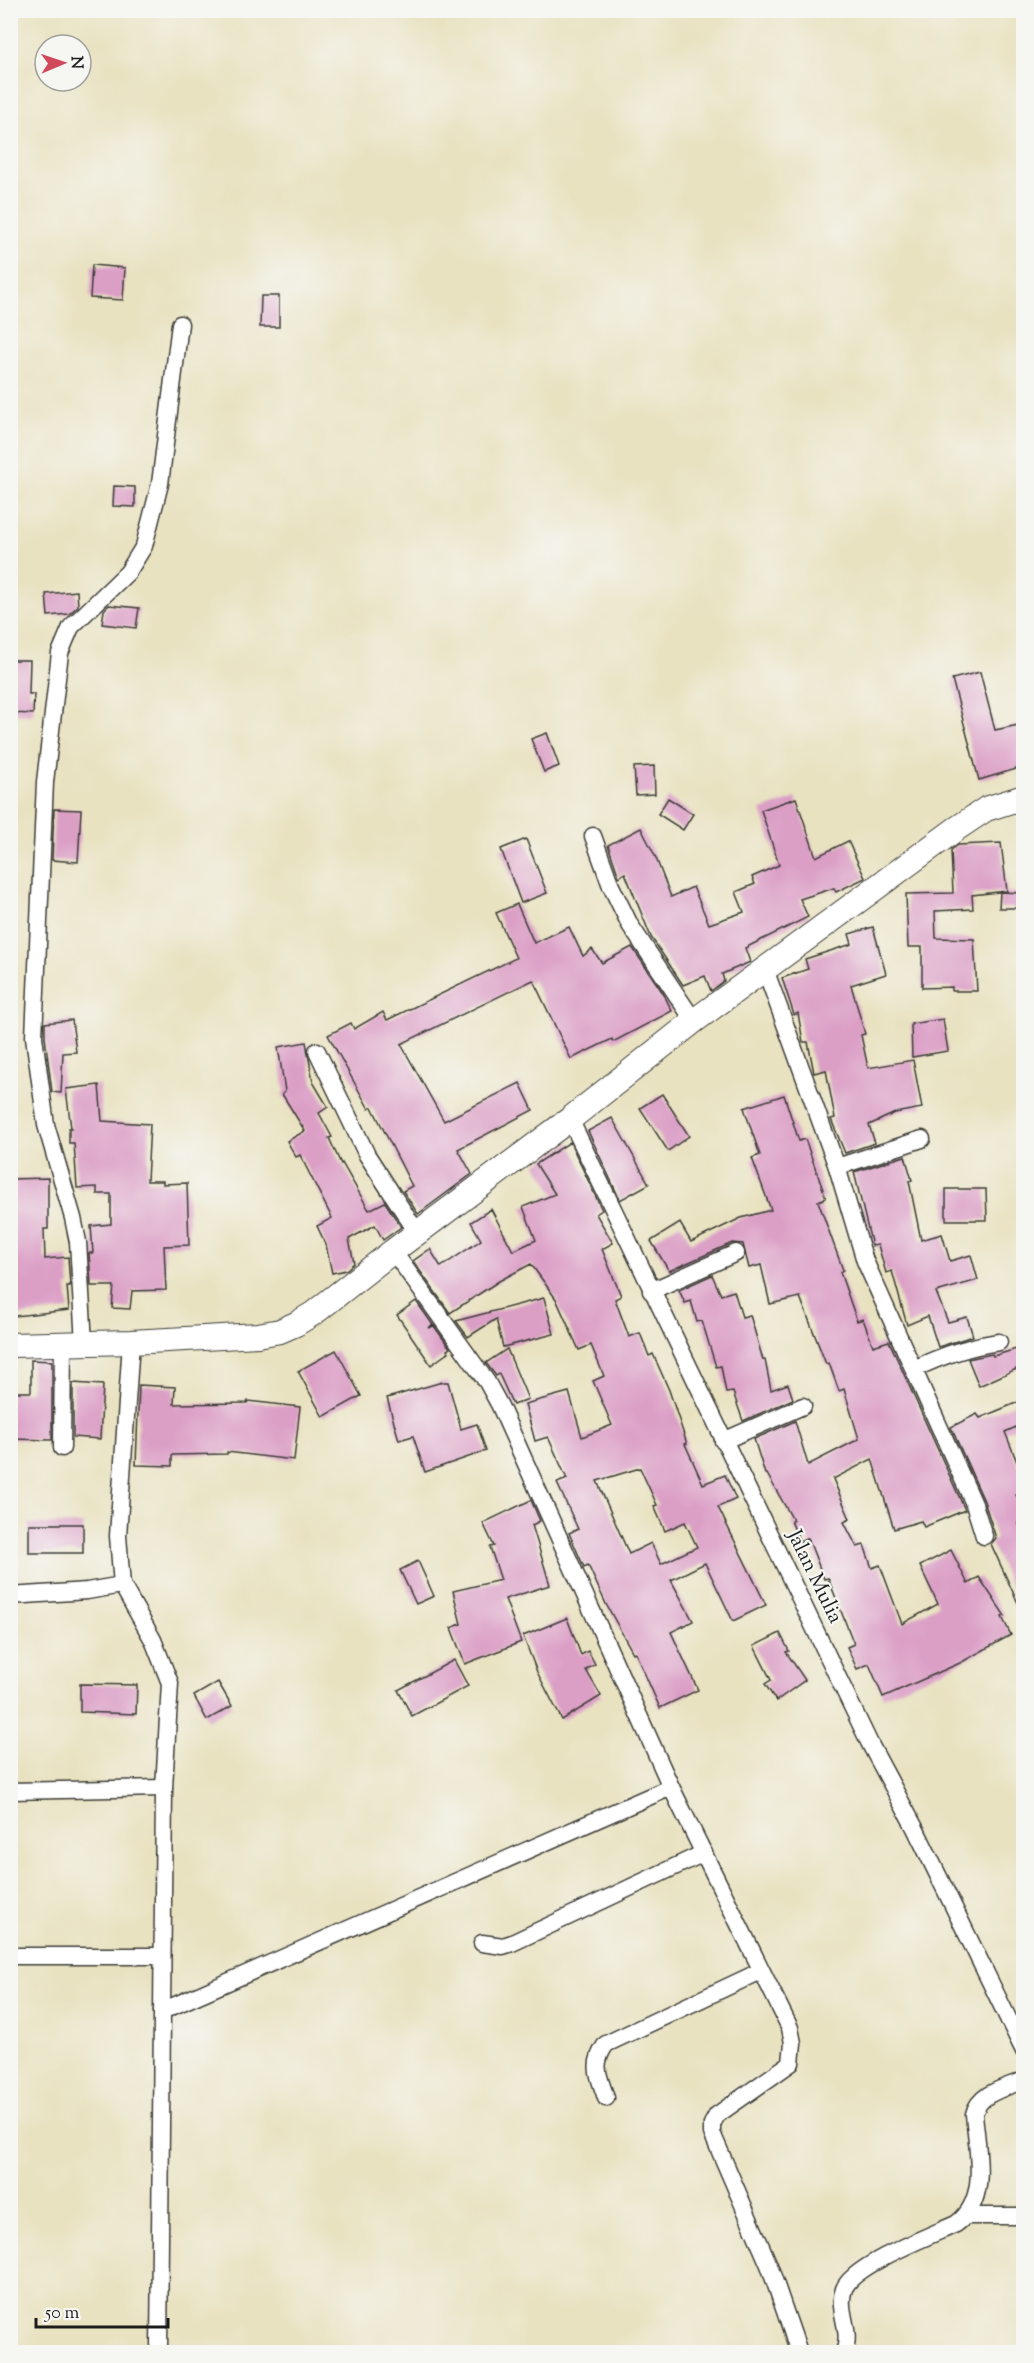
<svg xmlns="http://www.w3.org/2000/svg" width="1034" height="2363" viewBox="0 0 1034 2363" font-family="'Sorts Mill Goudy',serif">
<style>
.building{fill:#db9fc6;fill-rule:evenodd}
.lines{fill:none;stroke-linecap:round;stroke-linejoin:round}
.minor-casing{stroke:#3b3a35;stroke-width:19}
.secondary-casing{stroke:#3b3a35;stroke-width:26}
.minor{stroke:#fff;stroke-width:16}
.secondary{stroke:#fff;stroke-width:24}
.labels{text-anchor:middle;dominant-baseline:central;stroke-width:4.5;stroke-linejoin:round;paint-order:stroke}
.street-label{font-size:21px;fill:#1c1c1c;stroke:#f6f6f2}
</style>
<rect width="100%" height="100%" fill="#f6f6f2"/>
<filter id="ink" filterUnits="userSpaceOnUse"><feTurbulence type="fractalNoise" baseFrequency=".0167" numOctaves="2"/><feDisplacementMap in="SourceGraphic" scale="12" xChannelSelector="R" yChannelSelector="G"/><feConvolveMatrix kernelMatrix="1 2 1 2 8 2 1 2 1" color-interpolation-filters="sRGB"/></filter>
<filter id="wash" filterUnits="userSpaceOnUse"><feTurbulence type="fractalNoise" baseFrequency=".008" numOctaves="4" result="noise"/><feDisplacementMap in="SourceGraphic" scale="24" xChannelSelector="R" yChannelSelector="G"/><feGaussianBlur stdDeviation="1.35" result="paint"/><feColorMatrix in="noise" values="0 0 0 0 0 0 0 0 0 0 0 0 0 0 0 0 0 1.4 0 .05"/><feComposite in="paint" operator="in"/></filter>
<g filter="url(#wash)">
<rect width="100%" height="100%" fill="#e9e2c1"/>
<g id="blocks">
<g class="building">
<polygon points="92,265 125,268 123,300 90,298"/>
<polygon points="261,296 279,296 279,327 260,327"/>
<polygon points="114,486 135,487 135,507 113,506"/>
<polygon points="77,591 78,606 69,614 48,616 46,594"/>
<polygon points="109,605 139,608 136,628 102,624 104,610"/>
<polygon points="10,660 30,660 29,694 34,694 33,714 10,713"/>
<polygon points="980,672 995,730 1023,724 1023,767 979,780 952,679"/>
<polygon points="547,733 559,766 544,772 531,739"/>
<polygon points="654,766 655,794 636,795 634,767"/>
<polygon points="668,798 693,814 683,830 658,814"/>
<polygon points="796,798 816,857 848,841 865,878 836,892 834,888 800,899 808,917 745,948 750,962 722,974 724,981 711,991 705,976 683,985 651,937 625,873 619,877 608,845 641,828 656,858 671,897 693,887 709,924 744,912 736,892 755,884 752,877 779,865 761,810"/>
<polygon points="54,809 81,810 78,862 52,860"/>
<polygon points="526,839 547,893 521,903 501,849"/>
<polygon points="1001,843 1007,891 972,895 973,909 935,911 936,938 974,939 977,991 952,991 952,987 922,988 922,947 908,947 906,894 953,893 951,850 958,845"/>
<polygon points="1000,892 1023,893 1023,908 999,908"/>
<polygon points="517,904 534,943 569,927 583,956 592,949 602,963 632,947 663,993 672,1011 613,1042 612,1039 571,1059 533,980 401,1044 444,1121 520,1083 533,1110 458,1149 472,1174 418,1214 403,1191 412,1186 372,1107 369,1109 328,1035 351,1023 354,1029 383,1012 387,1020 516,958 496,913"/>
<polygon points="873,927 886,974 851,985 865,1034 861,1035 868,1068 913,1060 922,1108 895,1113 869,1125 875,1143 845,1153 831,1119 835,1118 826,1070 814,1073 808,1042 803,1042 798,1013 794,1015 782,978 808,969 805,959 852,944 849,934"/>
<polygon points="943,1019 948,1051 912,1057 911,1024"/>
<polygon points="72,1020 76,1052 63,1053 61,1093 52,1092 45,1037 45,1023"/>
<polygon points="306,1042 313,1082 328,1107 319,1113 332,1137 329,1138 341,1164 342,1163 369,1210 385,1202 401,1227 383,1240 375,1225 349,1239 354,1263 346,1270 332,1273 326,1245 317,1226 332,1218 300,1155 296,1157 287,1141 305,1131 282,1094 285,1091 278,1047"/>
<polygon points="99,1085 102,1121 150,1124 147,1181 163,1181 163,1184 187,1183 189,1245 164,1246 166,1290 132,1291 130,1309 112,1308 114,1286 91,1286 89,1253 93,1253 91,1226 111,1224 111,1194 97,1194 97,1187 77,1188 74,1143 69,1143 69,1128 71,1128 66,1089"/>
<polygon points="662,1094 689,1136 668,1151 640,1108"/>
<polygon points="784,1095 799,1141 805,1139 826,1198 818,1201 843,1270 840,1272 857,1321 863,1319 873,1346 889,1341 965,1510 924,1527 921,1521 894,1529 872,1459 833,1479 850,1519 844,1522 857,1547 864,1545 872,1568 880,1565 902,1624 938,1604 920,1566 951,1550 968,1584 979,1577 1005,1616 1002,1617 1011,1635 960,1663 883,1697 869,1664 857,1669 847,1647 854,1644 828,1578 824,1579 808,1538 800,1542 791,1521 793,1520 767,1474 765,1474 754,1439 795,1421 808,1465 859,1439 844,1389 839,1391 829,1363 826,1364 800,1297 770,1304 761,1265 749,1268 743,1244 732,1243 669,1271 651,1241 680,1223 691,1242 741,1218 771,1210 752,1158 760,1155 744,1108"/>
<polygon points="612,1118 649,1184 620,1200 588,1131"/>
<path d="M 570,1142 L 602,1210 L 596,1214 L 613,1243 L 602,1249 L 621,1296 L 615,1299 L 629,1337 L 640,1333 L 649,1356 L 653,1354 L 669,1390 L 687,1444 L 685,1444 L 703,1484 L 725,1475 L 736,1499 L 718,1507 L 766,1605 L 733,1621 L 705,1563 L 671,1580 L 693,1621 L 671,1632 L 698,1690 L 660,1708 L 635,1652 L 633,1653 L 606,1604 L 588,1565 L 584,1567 L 569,1533 L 578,1529 L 557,1483 L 567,1479 L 548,1437 L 535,1441 L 525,1404 L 569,1392 L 582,1437 L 612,1425 L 593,1381 L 604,1376 L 591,1345 L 579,1350 L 556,1299 L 531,1264 L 499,1281 L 450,1313 L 413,1261 L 430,1249 L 441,1267 L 481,1240 L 471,1222 L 491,1209 L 513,1251 L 536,1240 L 523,1207 L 555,1194 L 536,1164 ZM 640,1468 L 657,1505 L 654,1506 L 665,1531 L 685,1522 L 697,1547 L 661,1564 L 651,1543 L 629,1554 L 597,1481 Z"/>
<polygon points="905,1156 912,1180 909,1181 921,1240 942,1234 950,1261 971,1255 978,1280 936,1292 948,1322 967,1317 973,1336 938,1347 928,1316 907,1325 892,1271 886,1273 878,1245 872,1246 854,1172"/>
<polygon points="48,1178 48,1229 44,1229 45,1259 68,1257 70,1286 67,1286 69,1310 15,1316 10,1275 10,1179"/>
<polygon points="946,1189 986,1189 987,1220 946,1220"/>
<polygon points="712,1275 721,1295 734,1291 742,1317 750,1315 763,1360 765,1360 771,1390 788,1384 793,1399 743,1421 733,1392 726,1393 721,1366 716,1367 702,1321 697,1322 691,1301 685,1303 679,1290"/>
<polygon points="544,1298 554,1334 503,1347 496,1319 468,1337 456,1321"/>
<polygon points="416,1301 433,1325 428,1328 434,1326 450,1348 447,1350 449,1352 431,1365 397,1315"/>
<polygon points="1023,1347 1023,1366 979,1386 968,1359 992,1354 993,1356"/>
<polygon points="507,1349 528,1399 513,1405 499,1374 496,1376 486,1363"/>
<polygon points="336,1350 361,1396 323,1417 298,1371"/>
<polygon points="31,1360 52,1361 52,1440 10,1439 10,1392 31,1392"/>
<polygon points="442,1382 448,1382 461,1429 477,1424 486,1451 425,1472 413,1436 399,1440 387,1398"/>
<polygon points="73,1383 103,1385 100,1439 73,1437"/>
<polygon points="139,1385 175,1387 174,1404 247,1403 248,1401 300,1407 294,1460 227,1452 227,1454 172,1455 172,1466 136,1465"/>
<polygon points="1023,1400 1023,1424 1005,1432 1023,1477 1023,1493 1016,1495 1023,1509 1023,1518 1018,1522 1023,1534 1023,1549 1020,1550 1023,1614 991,1544 996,1538 984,1501 951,1427 977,1414 980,1418"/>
<polygon points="531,1500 540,1521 532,1525 550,1585 505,1599 521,1642 465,1664 451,1628 461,1624 453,1591 501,1580 490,1547 494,1546 483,1523"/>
<rect x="29" y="1524" width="54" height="29"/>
<polygon points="418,1561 434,1596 416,1604 400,1570"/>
<polygon points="567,1618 581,1655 588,1651 595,1664 586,1670 601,1696 562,1720 537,1672 523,1636"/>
<polygon points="780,1633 789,1651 786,1652 805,1680 776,1701 765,1684 771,1680 754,1646"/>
<polygon points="454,1660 468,1686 412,1716 398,1690"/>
<polygon points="218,1682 232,1706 207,1720 194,1696"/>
<polygon points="80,1684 137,1685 136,1714 80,1712"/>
</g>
</g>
</g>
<g filter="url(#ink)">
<use href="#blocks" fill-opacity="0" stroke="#3b3a35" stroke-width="1.5"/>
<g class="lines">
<g class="minor-casing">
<g id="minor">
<polyline points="593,836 611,886 630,925 694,1021"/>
<polyline points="765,969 837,1167 865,1261 974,1504 984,1536"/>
<polyline points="317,1051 367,1155 418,1234"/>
<polyline points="570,1119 870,1744 915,1828 1024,2051"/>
<polyline points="837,1167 922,1139"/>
<polyline points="393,1251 487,1382 500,1406 671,1787 790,2028 793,2043 791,2063 717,2115 712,2124 712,2133 769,2265 799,2352"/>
<polyline points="651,1291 736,1253"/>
<polyline points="131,1342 118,1536 122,1585 153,1640 170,1683 164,1788 159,2352"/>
<polyline points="84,1343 78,1242 73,1218 46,1125 34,1037 45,782 60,653 71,627 128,572 144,546 160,484 180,324"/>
<path d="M 914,1369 C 941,1356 969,1346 999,1342"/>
<polyline points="723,1441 803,1406"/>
<polyline points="62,1448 63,1343"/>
<polyline points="10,1596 87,1591 122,1585"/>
<polyline points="10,1791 164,1788"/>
<polyline points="482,1943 503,1946 512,1943 704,1853"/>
<polyline points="10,1956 162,1956"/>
<polyline points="162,2011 671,1787"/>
<path d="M 606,2098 C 599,2076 591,2065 606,2044 L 761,1971"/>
<polyline points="967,2216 1024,2216"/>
<path d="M 844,2352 C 853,2331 836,2310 844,2289 C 853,2265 932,2235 956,2224 C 990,2200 977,2150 974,2114 C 979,2093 1005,2088 1024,2080"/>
</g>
</g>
<g class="secondary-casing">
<polyline id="secondary" points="10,1345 131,1342 258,1335 280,1331 296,1324 314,1313 393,1251 570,1119 694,1021 956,829 986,809 1024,797"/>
</g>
<use href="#minor" class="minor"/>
<use href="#secondary" class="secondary"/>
</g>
</g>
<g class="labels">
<g class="street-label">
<text transform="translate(814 1577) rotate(64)">Jalan Mulia</text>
</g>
</g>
<rect width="1034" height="2363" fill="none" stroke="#f6f6f2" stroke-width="36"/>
<g transform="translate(63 63) rotate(88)"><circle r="28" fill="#f6f6f2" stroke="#9f9f9c" stroke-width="1.5"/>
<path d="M0-4.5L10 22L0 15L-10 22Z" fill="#d1495b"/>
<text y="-9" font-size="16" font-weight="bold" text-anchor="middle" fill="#1c1c1c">N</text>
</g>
<path d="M36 2318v9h132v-9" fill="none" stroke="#1c1c1c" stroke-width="3"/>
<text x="45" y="2318" font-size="18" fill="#1c1c1c" stroke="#f6f6f2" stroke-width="4.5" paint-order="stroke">50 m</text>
</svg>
